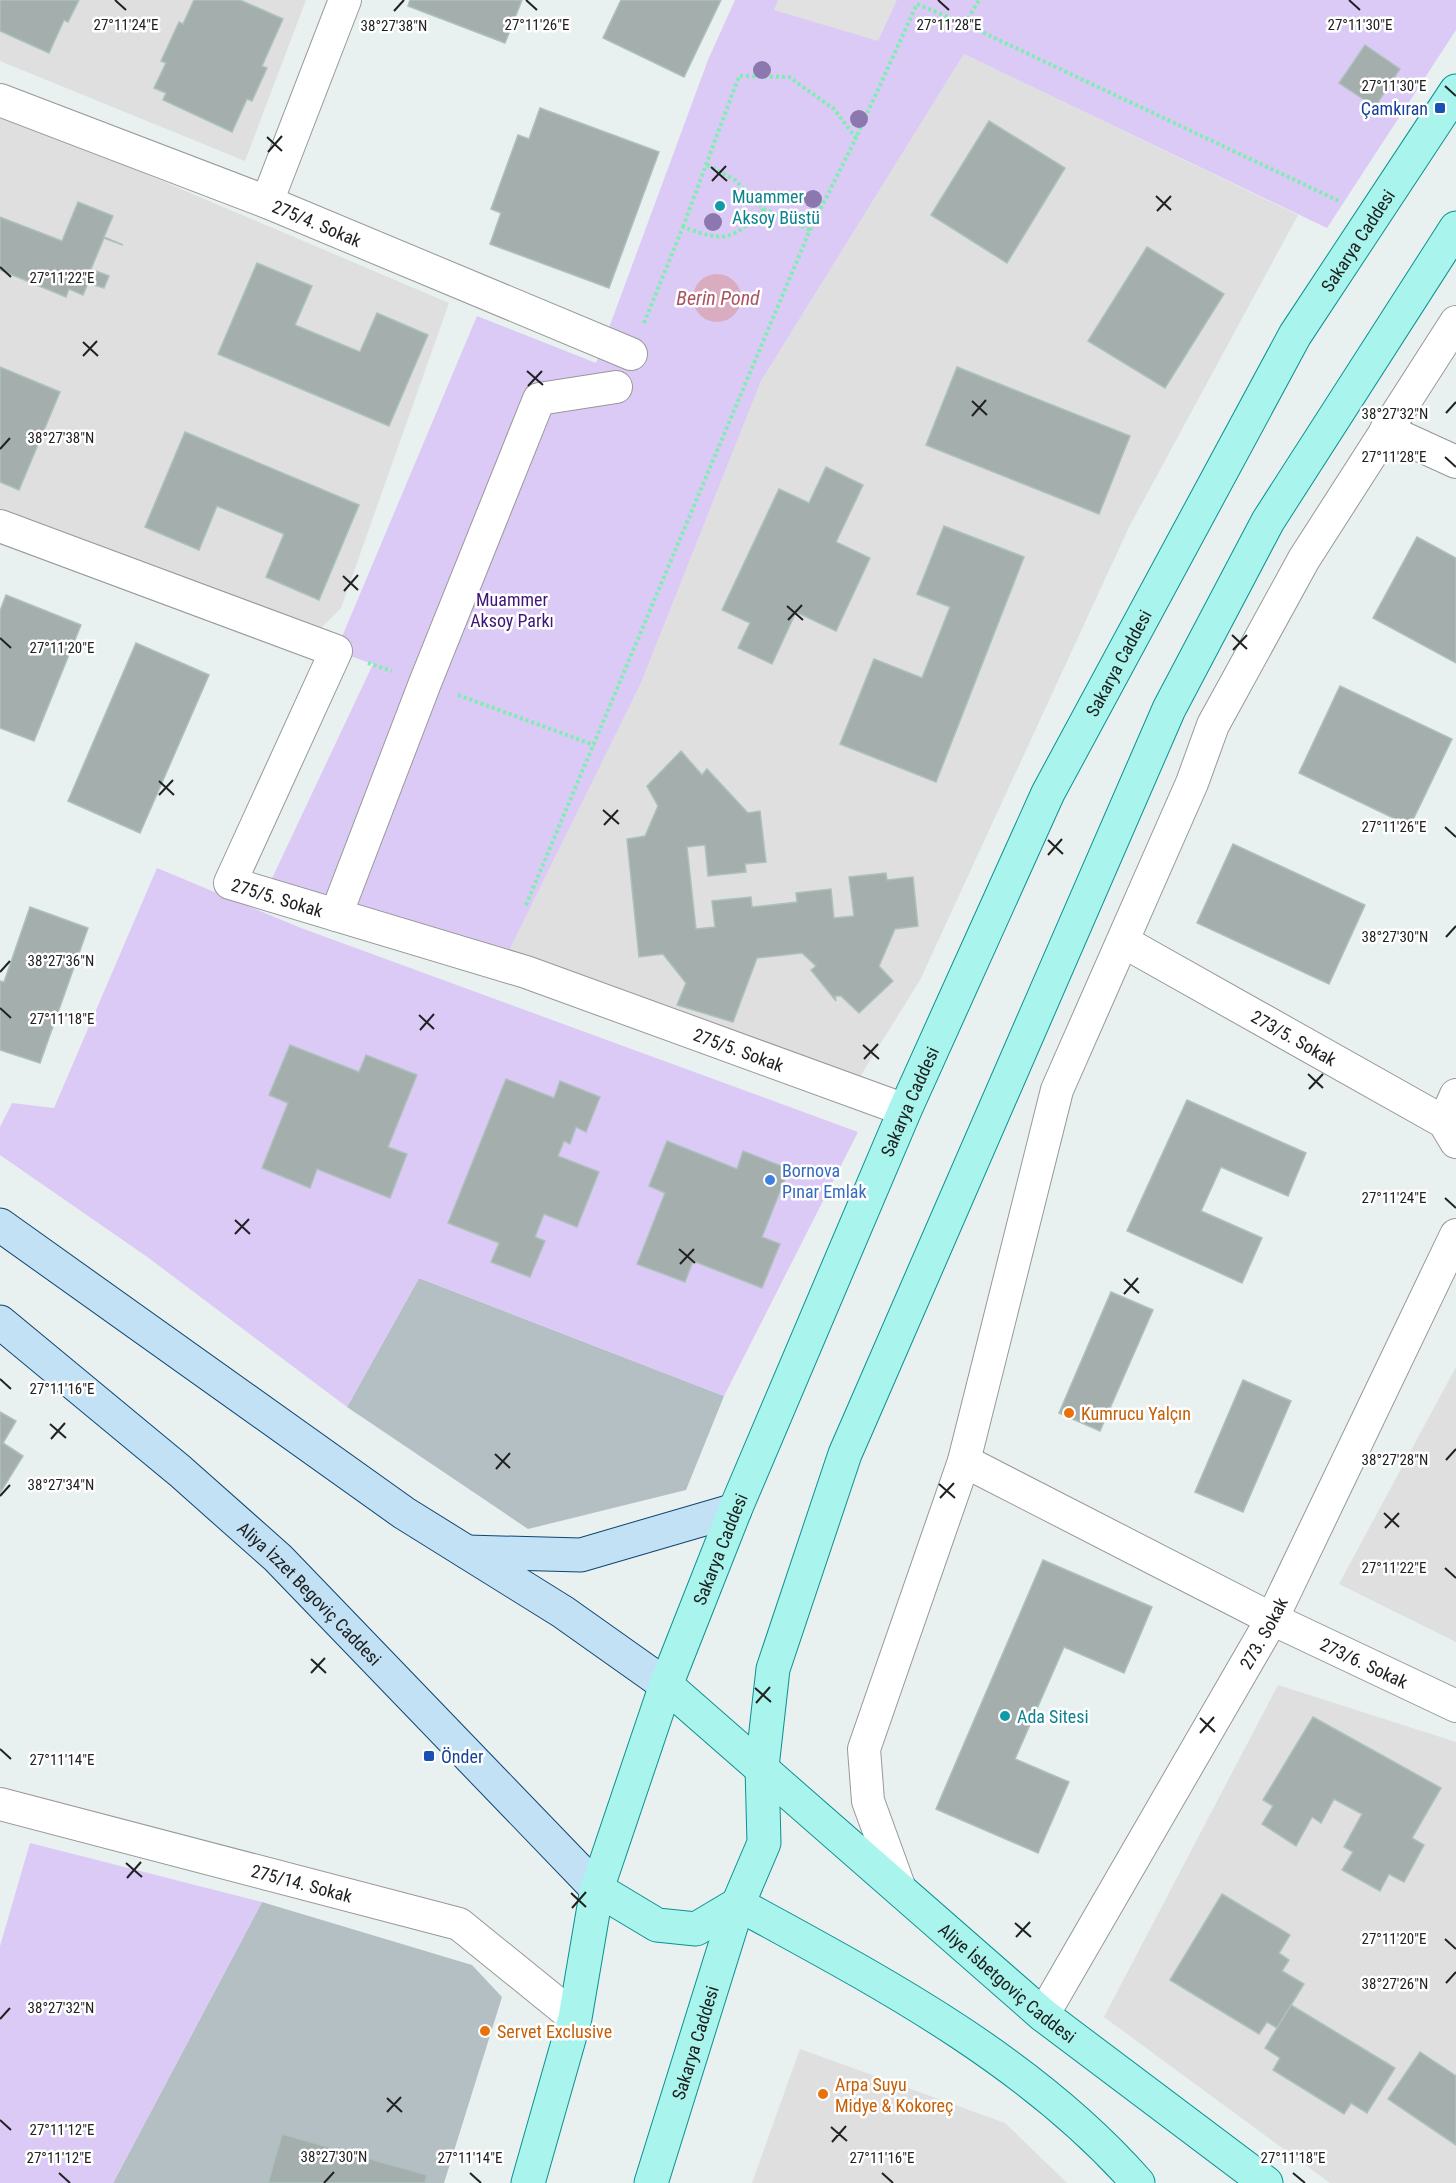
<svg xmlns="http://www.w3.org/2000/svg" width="1456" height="2183" viewBox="0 0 1456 2183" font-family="'Roboto Condensed',sans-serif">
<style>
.residential{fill:#dedfde}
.construction{fill:#b4bfc4}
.park{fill:#dccaf6}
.parking{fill:#e1e1e1}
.water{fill:#daacc0}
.building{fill:#a4afad;stroke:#acc1bc;stroke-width:1.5}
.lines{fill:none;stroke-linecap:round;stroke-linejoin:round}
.street-casing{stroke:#989898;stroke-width:34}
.secondary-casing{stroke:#0e4571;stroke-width:35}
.primary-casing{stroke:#0c9091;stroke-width:35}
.path{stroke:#7befae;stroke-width:4;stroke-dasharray:3 3;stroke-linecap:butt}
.street{stroke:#fff;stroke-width:32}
.secondary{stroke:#c2e1f5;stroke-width:33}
.primary{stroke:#a9f5ee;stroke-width:33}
.tree{fill:#8b78ae}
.ticks{fill:none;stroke:#212121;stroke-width:2}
.transit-dot{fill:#1a4fb4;stroke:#fff;stroke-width:2}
.culture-dot{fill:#0f9aa8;stroke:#fff;stroke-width:2}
.shop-dot{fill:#3f7fe0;stroke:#fff;stroke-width:2}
.food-dot{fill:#e8710a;stroke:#fff;stroke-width:2}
.labels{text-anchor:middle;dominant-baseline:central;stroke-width:5;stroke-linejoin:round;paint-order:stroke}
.transit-label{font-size:18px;fill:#164399;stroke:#fff;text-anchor:end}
.culture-label{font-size:18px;fill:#0d838f;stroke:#fff;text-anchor:start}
.street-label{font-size:18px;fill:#212121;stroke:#fff}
.park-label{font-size:18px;fill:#3f1578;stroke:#fff}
.shop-label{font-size:18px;fill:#366cbe;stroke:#fff;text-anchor:start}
.food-label{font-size:18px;fill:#c56008;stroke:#fff;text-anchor:start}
.water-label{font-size:20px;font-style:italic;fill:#aa5462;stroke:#fff}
.ticks-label{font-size:15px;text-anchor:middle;fill:#212121;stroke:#fff;stroke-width:5;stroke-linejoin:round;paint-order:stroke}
</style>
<rect width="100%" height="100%" fill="#e8f0f0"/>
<g class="residential">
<polygon points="0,0 306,0 245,161 0,61"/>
<polygon points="964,54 1298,215 1129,527 920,980 853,1088 508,953 641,683 761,381"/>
<polygon points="0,112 449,303 341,608 316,633 0,521"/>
<polygon points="1456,1367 1456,1642 1339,1584"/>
<polygon points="1278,1685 1456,1742 1456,2183 1330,2183 1104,2017"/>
<polygon points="800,2049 1005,2123 1067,2183 752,2183"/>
</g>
<g class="construction">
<polygon points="419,1278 724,1396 686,1490 528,1529 347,1407"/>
<polygon points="262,1902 472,1965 502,1997 444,2183 113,2183"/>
</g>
<g class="park">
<polygon points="735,0 1456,0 1456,30 1327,228 964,54 761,381 641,683 508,953 267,889 373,664 336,651 477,316 596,363 708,60"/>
<polygon points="157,868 301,928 858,1132 724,1396 419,1278 347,1407 146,1256 0,1155 0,1127 12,1103 54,1108"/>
<polygon points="30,1843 262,1902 113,2183 0,2183 0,1946"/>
</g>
<polygon class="parking" points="778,0 897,0 878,41 774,10"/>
<circle class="water" cx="717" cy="298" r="24"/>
<g class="building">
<polygon points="0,0 79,0 68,22 64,20 49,53 0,31"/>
<polygon points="194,0 240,0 283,19 262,66 267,68 252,101 247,99 232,132 163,100 166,93 154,88 166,63 161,61 179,22 183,24"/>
<polygon points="410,0 522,0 505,43 408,6"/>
<polygon points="621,0 721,0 684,77 603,38"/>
<polygon points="1365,45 1400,69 1375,107 1339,83"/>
<polygon points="540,108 659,152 609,288 490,244 501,213 491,209 518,135 529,139"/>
<polygon points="989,121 1065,168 1007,263 931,215"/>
<polygon points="78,202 113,216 104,237 123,245 104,238 91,269 109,276 104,288 88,283 83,295 69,289 66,297 0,270 0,217 62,241"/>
<polygon points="1147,247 1224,294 1165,388 1088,341"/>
<polygon points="257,263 312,286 295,325 360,352 377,313 428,335 389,426 218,354"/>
<polygon points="0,367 60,392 19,490 0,482"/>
<polygon points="957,367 1130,436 1099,514 926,445"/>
<polygon points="185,432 359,505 319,600 266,577 284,534 217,506 199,550 145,527"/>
<polygon points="826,467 863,485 836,542 870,558 836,631 796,612 772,664 738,648 750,623 722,610 779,489 809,503"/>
<polygon points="944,526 1024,557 936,782 840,744 874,659 922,678 950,607 917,594"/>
<polygon points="1417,537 1456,558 1456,663 1373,618"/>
<polygon points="6,595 81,625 34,741 0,728 0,611"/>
<polygon points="136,643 209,675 140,833 68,801"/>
<polygon points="1340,686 1452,739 1410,826 1299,773"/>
<polygon points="681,751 702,775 707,769 748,813 760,811 766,862 745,864 746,872 708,876 705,845 687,847 696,929 715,927 712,901 751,897 752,907 797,902 796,893 831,889 834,918 854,916 849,877 886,873 887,880 913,877 918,926 895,929 879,966 893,981 859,1013 841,996 835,996 836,1001 811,970 816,966 802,953 757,958 733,1022 677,1005 686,983 663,954 639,957 627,839 645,836 658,806 647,786"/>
<polygon points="1233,844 1365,905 1329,984 1197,923"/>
<polygon points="30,907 88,928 40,1063 0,1050 0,981 4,982"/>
<polygon points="290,1045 359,1072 366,1055 417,1075 388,1147 407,1154 390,1198 317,1169 310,1188 262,1168 288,1103 269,1095"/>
<polygon points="506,1079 554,1098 560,1081 600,1097 586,1132 576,1127 570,1144 564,1141 558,1156 599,1172 577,1227 544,1214 535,1237 545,1241 530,1277 491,1262 499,1243 448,1223"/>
<polygon points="1187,1100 1306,1153 1288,1196 1221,1167 1201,1211 1262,1238 1242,1283 1127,1231"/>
<polygon points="667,1141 737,1169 743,1151 789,1169 762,1237 780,1244 762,1288 693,1261 685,1282 637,1264 665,1193 649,1186"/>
<polygon points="1111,1292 1153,1310 1100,1431 1059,1413"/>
<polygon points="1243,1380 1291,1401 1243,1512 1195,1492"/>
<polygon points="0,1412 16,1421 3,1443 23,1456 0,1493"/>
<polygon points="1043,1560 1152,1607 1124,1673 1064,1647 1015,1759 1069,1782 1038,1853 936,1809"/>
<polygon points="1313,1717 1441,1788 1412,1838 1424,1845 1404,1882 1389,1874 1380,1891 1342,1870 1353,1852 1344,1847 1362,1814 1334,1799 1321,1823 1312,1817 1296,1846 1262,1824 1273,1806 1263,1800"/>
<polygon points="1222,1894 1290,1935 1279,1953 1289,1960 1282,1971 1304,1984 1277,2028 1267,2022 1259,2034 1170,1980"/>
<polygon points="1291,2005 1395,2068 1367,2113 1351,2103 1344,2114 1273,2070 1280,2058 1265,2048"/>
<polygon points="1420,2052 1456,2076 1456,2145 1388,2099"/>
<polygon points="282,2134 427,2175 425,2183 268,2183"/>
</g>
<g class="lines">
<g class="street-casing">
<g id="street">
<path id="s1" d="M 0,100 L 267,202 L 631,354"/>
<polyline points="267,202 345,0"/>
<polyline points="1386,430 1456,462"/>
<path id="s2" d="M 0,526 L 336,651 L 230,883 L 526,972 L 905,1110"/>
<polyline points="336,915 425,683 539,399 616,387"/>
<path id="s3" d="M 1124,942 L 1444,1122 L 1456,1142"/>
<polyline points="1444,1122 1456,1095"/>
<path id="s4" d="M 964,1461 L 1272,1619 L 1456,1706"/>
<path id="s5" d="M 0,1804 L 459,1924 L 575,2018"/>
<polyline points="900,1889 868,1801 864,1749 964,1461 1057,1090 1192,783 1213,725 1304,559 1456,322"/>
<path id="s6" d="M 1043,2015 L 1272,1619 L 1456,1235"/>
</g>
</g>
<g class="secondary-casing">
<g id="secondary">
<polyline points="0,1225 404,1513 563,1612 666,1685"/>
<path id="s7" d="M 0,1322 L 180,1471 L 278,1558 L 597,1889"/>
<polyline points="467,1552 581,1555 735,1510"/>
</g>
</g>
<g class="primary-casing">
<g id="primary">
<path id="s8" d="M 666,1685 L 1043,2015 L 1266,2183"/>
<polyline points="597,1889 657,1925 696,1929 738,1904"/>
<path d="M 738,1904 C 879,1981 1030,2060 1138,2183"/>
<path id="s9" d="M 528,2183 L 575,2018 L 597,1889 L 666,1685 L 735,1510 L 905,1110 L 1048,793 L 1295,335 L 1456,91"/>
<path id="s10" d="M 651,2183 L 738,1904 L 764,1843 L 762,1767 L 773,1669 L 845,1454 L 1169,709 L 1268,521 L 1456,228"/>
</g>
</g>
<g class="path">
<polyline points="965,24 979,0"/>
<polyline points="707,165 735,180 764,209 810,230"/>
<polyline points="683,227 739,76 789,77 834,109 856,138 917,4 965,24 1339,201"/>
<path d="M 644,323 L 683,227 C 727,243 732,240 764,209"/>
<polyline points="368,663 392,671"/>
<polyline points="458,695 594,745"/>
<polyline points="526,905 810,230 856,138"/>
</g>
<use href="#street" class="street"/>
<use href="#secondary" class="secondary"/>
<use href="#primary" class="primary"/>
</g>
<g class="tree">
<circle cx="762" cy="70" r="9"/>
<circle cx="859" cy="119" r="9"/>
<circle cx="813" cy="199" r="9"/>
<circle cx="713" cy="222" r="9"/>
</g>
<path class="ticks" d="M 115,0 L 126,10M 526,0 L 537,10M 938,0 L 949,10M 1349,0 L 1360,10M 394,11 L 404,0M 1445,86 L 1456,96M 267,137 L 282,151M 268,152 L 282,136M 711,167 L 727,181M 712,181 L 726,166M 1156,196 L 1171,210M 1157,211 L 1171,196M 0,267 L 11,277M 83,342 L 98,356M 83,356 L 97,341M 527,371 L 543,385M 528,386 L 542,371M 972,401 L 987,415M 1446,413 L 1456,402M 972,416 L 986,400M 0,449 L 10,438M 1445,457 L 1456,467M 343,576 L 358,590M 344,591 L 358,575M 787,606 L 803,620M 788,620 L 802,605M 1232,635 L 1247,649M 0,638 L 11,648M 1233,650 L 1247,635M 159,781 L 174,795M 159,795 L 173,780M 603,810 L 619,824M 604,825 L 618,810M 1445,827 L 1456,837M 1048,840 L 1063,854M 1048,855 L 1062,839M 1446,937 L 1456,926M 0,972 L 10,961M 0,1008 L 11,1018M 419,1015 L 434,1029M 420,1030 L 434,1014M 863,1045 L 879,1059M 864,1059 L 878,1044M 1308,1074 L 1323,1088M 1309,1089 L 1323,1074M 1445,1198 L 1456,1208M 235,1220 L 250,1234M 235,1234 L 249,1219M 679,1249 L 695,1263M 680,1264 L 694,1249M 1124,1279 L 1139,1293M 1124,1294 L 1138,1278M 0,1379 L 11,1389M 50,1424 L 66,1438M 51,1439 L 65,1423M 495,1454 L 510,1468M 1446,1460 L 1456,1449M 496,1469 L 510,1453M 939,1484 L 955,1498M 0,1496 L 10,1485M 940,1498 L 954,1483M 1384,1513 L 1399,1527M 1385,1528 L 1399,1513M 1445,1568 L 1456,1578M 311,1659 L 326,1673M 311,1673 L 325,1658M 755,1688 L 771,1702M 756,1703 L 770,1687M 1200,1718 L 1215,1732M 1200,1733 L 1214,1717M 0,1749 L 11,1759M 126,1863 L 142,1877M 127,1878 L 141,1862M 571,1893 L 586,1907M 572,1908 L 586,1892M 1015,1923 L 1031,1937M 1016,1937 L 1030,1922M 1445,1939 L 1456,1949M 1446,1983 L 1456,1972M 0,2019 L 10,2008M 387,2098 L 402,2112M 387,2112 L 401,2097M 0,2120 L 11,2130M 831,2127 L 847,2141M 832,2142 L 846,2126M 59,2173 L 70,2183M 470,2173 L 481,2183M 882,2173 L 893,2183M 1293,2173 L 1305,2183M 324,2183 L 334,2172"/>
<g class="transit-dot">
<rect x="1434" y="102" width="12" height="12" rx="3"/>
<rect x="423" y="1750" width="12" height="12" rx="3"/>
</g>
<g class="culture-dot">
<circle cx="720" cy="206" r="6"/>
<circle cx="1005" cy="1716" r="6"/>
</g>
<circle class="shop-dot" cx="770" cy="1180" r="6"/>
<g class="food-dot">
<circle cx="1069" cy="1413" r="6"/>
<circle cx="485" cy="2031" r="6"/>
<circle cx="823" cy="2094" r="6"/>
</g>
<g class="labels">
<g class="transit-label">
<text x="1428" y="108">Çamkıran</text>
<text x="441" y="1756" text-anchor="start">Önder</text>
</g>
<g class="culture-label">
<text x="732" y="196">Muammer<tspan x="732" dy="21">Aksoy Büstü</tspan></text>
<text x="1017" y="1716">Ada Sitesi</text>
</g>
<g class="street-label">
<text stroke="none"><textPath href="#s1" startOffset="340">275/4. Sokak</textPath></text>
<text stroke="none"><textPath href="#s9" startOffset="2122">Sakarya Caddesi</textPath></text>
<text stroke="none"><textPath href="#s9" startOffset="1636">Sakarya Caddesi</textPath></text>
<text stroke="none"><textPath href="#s2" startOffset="663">275/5. Sokak</textPath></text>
<text stroke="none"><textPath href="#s3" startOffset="195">273/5. Sokak</textPath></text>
<text stroke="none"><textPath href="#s2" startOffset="1149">275/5. Sokak</textPath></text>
<text stroke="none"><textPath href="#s9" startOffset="1150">Sakarya Caddesi</textPath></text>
<text stroke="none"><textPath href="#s9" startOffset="664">Sakarya Caddesi</textPath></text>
<text stroke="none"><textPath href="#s7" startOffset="412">Aliya İzzet Begoviç Caddesi</textPath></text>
<text stroke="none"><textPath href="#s6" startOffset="441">273. Sokak</textPath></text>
<text stroke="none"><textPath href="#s4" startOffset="448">273/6. Sokak</textPath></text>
<text stroke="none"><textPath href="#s5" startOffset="312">275/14. Sokak</textPath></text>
<text stroke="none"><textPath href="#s8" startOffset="453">Aliye İsbetgoviç Caddesi</textPath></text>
<text stroke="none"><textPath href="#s10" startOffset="147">Sakarya Caddesi</textPath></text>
</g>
<g class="park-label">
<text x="512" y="599">Muammer<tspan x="512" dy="21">Aksoy Parkı</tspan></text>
</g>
<g class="shop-label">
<text x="782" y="1170">Bornova<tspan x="782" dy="21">Pınar Emlak</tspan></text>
</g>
<g class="food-label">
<text x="1081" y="1413">Kumrucu Yalçın</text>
<text x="497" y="2031">Servet Exclusive</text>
<text x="835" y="2084">Arpa Suyu<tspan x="835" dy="21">Midye &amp; Kokoreç</tspan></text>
</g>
<g class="water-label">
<text x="718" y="298">Berin Pond</text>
</g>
</g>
<g class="ticks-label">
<text x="126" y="30">27°11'24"E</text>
<text x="537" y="30">27°11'26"E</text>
<text x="949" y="30">27°11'28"E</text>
<text x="1360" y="30">27°11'30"E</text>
<text x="394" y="31">38°27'38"N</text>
<text x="1394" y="91">27°11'30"E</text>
<text x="62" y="283">27°11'22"E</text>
<text x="1395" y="419">38°27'32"N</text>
<text x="61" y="443">38°27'38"N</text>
<text x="1394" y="462">27°11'28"E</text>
<text x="62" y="653">27°11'20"E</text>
<text x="1394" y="832">27°11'26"E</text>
<text x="1395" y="942">38°27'30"N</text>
<text x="61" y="966">38°27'36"N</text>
<text x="62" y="1024">27°11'18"E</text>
<text x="1394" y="1203">27°11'24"E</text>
<text x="62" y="1394">27°11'16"E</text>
<text x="1395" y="1465">38°27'28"N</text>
<text x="61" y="1490">38°27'34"N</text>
<text x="1394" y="1573">27°11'22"E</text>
<text x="62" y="1765">27°11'14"E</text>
<text x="1394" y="1944">27°11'20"E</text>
<text x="1395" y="1989">38°27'26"N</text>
<text x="61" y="2013">38°27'32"N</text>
<text x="62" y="2135">27°11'12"E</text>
<text x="334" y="2162">38°27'30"N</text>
<text x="59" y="2163">27°11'12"E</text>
<text x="470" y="2163">27°11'14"E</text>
<text x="882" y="2163">27°11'16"E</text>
<text x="1293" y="2163">27°11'18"E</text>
</g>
</svg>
